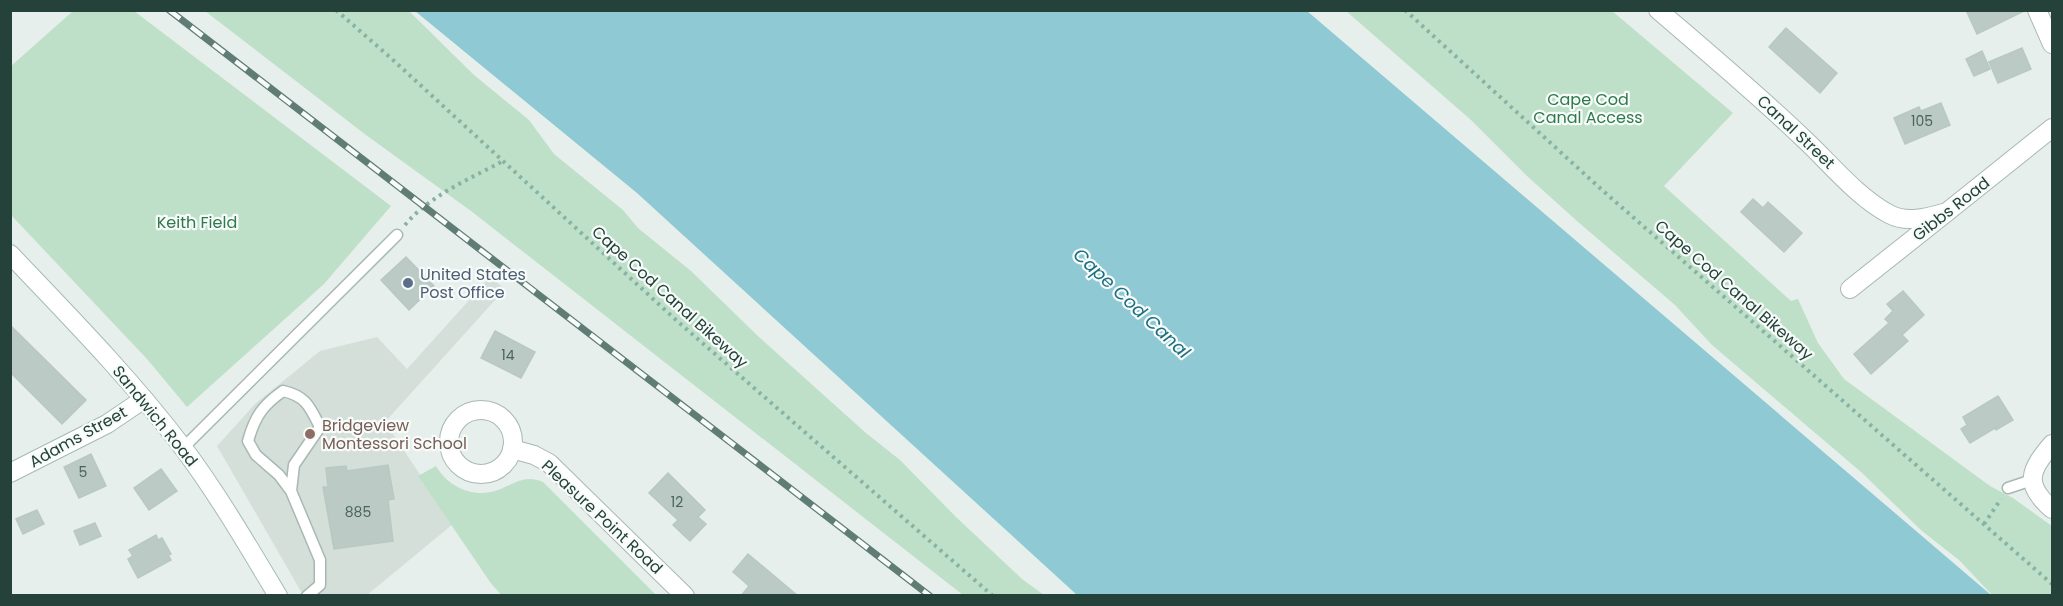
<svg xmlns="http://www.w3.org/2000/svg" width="2063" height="606" viewBox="0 0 2063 606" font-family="Poppins,sans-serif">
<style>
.built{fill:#d4dfda}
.green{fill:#bfe0c8}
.water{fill:#8ec9d4}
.building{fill:#bbcac4;stroke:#b8c9c2;stroke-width:1.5}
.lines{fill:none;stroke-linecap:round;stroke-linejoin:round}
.service-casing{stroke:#a8b8b2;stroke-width:13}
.minor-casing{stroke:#a8b8b2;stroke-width:20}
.tertiary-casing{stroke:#a8b8b2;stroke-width:20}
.secondary-casing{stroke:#a4bbb3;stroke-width:20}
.path{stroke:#86b3a5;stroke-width:4;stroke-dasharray:3 4.5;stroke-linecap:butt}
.service{stroke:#fff;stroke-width:10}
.minor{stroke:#fff;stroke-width:18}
.tertiary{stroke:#fff;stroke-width:18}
.secondary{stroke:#fff;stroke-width:18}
.rail-casing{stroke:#5f7d75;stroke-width:7}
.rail{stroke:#f7fbf9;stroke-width:4.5;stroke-dasharray:14;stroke-linecap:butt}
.service-dot{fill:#5c6f8a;stroke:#f7fbf9;stroke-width:2}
.education-dot{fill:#8d6e63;stroke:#f7fbf9;stroke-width:2}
.labels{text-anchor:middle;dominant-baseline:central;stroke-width:4.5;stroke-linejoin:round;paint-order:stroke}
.number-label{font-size:14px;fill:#4a645c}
.park-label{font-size:16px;fill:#2d7a4b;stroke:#f7fbf9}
.street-label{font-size:16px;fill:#24423a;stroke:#f7fbf9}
.service-label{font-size:16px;fill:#4e5e75;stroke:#f7fbf9;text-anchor:start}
.education-label{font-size:16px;fill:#785e54;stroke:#f7fbf9;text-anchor:start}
.water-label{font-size:18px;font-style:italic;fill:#1c6f80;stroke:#f7fbf9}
</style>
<rect width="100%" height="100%" fill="#e6efeb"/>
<polygon class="built" points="490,277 505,289 385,422 453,524 367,595 303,595 217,446 255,404 320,351 377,337 407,369"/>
<g class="green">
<polygon points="73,11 134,11 391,206 324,284 187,407 147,359 11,215 11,66"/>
<polygon points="205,11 409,11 474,75 529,120 554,154 623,210 638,228 691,271 760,338 866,433 900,460 956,517 1022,579 1044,595 963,595 471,211 366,135"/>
<polygon points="1346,11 1612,11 1733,113 1664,186 1791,301 1798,299 1818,343 1844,379 1990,486 2013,498 2052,526 2052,595 1992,595 1959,560 1922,531 1861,472 1712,345 1675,305 1577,221 1527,176 1471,120"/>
<path d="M 436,466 C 448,487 474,499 498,490 C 515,484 524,474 543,482 L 656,595 L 501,595 L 490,582 L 418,476 Z"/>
</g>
<polygon class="water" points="415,11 1307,11 1991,595 1077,595 637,193"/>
<g class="building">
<polygon points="1966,10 2026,10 1977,34"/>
<polygon points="1786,28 1837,73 1820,93 1769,47"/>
<polygon points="2022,48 2031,69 1998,83 1989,62"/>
<polygon points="1982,51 1990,69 1974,76 1966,59"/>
<polygon points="1941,103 1950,125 1905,144 1894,118 1919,107 1921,111"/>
<polygon points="1753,199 1763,208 1768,202 1802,233 1784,252 1741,212"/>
<polygon points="406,257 434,286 409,310 381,280"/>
<polygon points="1903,291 1924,315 1902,335 1908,341 1871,374 1854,354 1889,323 1885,319 1893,311 1887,304"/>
<polygon points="10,325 86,400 62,424 10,372"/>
<polygon points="495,331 535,352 521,378 481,358"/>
<polygon points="1998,396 2013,420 1996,430 1995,428 1970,443 1961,429 1967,425 1963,417"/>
<polygon points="91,454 106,486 79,498 64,467"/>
<polygon points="388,465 394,499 388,500 393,541 334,549 323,487 328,487 326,468 346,466 347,471"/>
<polygon points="161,469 177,491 149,510 134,488"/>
<polygon points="668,473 705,510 698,517 706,524 690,541 673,525 678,520 649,493"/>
<polygon points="37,510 44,524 23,534 16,519"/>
<polygon points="95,523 101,536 80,545 74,531"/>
<polygon points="156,535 158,540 162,538 171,554 168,555 171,560 138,578 128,559 133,556 129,550"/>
<polygon points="748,554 798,596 741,596 749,586 733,572"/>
</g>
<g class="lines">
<g class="service-casing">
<g id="service">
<polyline points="183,448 397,235"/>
<polyline points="2008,488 2032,480"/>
<path d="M 291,491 L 294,465 L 320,427 C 310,407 306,396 283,391 C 263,405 255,416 248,441 L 256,455 L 279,475 L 291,491 L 320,560 L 320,585 L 307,596"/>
</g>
</g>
<g class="minor-casing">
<g id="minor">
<polyline points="1850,289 1947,212"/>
<circle cx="481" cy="442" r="32"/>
<path d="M 2052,444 C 2030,470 2023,484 2052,509"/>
<polyline points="512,449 534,455 549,463 685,596"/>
</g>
</g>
<g class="tertiary-casing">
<g id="tertiary">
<path d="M 1658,10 C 1707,52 1757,94 1803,138 C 1830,163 1856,196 1889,214 C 1908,224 1929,217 1947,212 L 2052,128"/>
<polyline points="2037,10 2052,44"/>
</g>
</g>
<g class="secondary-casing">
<g id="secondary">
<path d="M 10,254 C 70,317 131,379 184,449 C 219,496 248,546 278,596"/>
<polyline points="10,473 107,424 144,399"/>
</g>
</g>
<g class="path">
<polyline points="336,10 392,59 676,320 993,596"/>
<polyline points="1405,10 1602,190 2052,584"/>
<path d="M 405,225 C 430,195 470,179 503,161"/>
<polyline points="1984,524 2001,499"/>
</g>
<use href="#service" class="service"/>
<use href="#minor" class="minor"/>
<use href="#tertiary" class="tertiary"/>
<use href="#secondary" class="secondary"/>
<g class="rail-casing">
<polyline id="rail" points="169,10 930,596"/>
</g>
<use href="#rail" class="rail"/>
</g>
<circle class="service-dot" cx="408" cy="283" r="6"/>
<circle class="education-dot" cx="310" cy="434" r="6"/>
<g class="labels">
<g class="number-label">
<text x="1922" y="121">105</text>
<text x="508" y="355">14</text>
<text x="83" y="472">5</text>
<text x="677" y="502">12</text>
<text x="358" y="512">885</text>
</g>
<g class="park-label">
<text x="1588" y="99">Cape Cod<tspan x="1588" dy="18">Canal Access</tspan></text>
<text x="197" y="222">Keith Field</text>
</g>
<g class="street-label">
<text transform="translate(1796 132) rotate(43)">Canal Street</text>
<text transform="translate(1951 209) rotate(-38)">Gibbs Road</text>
<text transform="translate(1734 290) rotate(41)">Cape Cod Canal Bikeway</text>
<text transform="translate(670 297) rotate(42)">Cape Cod Canal Bikeway</text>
<text transform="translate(155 416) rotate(51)">Sandwich Road</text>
<text transform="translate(78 437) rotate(-29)">Adams Street</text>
<text transform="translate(602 517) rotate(43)">Pleasure Point Road</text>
</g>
<g class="service-label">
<text x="420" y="274">United States<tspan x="420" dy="18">Post Office</tspan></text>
</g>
<g class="education-label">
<text x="322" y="425">Bridgeview<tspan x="322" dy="18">Montessori School</tspan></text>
</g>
<g class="water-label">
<text transform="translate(1132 303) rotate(43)">Cape Cod Canal</text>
</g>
</g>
<rect width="2063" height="606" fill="none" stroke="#24423a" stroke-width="24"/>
</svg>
